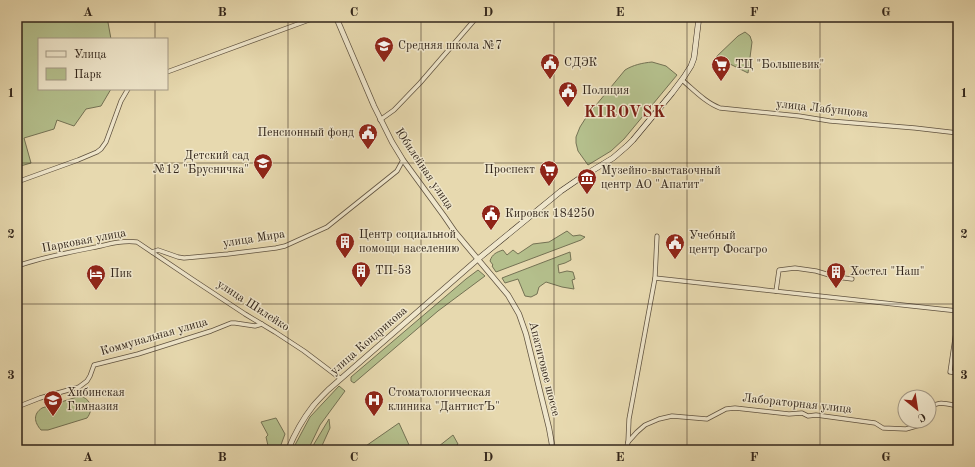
<svg xmlns="http://www.w3.org/2000/svg" width="975" height="467" viewBox="0 0 975 467" font-family="'Old Standard TT',serif">
<style>
.green{fill:#b4bf8c;stroke:#747254}
.lines{fill:none;stroke-linecap:round;stroke-linejoin:round}
.minor-casing{stroke:#605340;stroke-width:5}
.tertiary-casing{stroke:#605340;stroke-width:6}
.secondary-casing{stroke:#33261b;stroke-width:6}
.minor{stroke:#efe6cb;stroke-width:3.5}
.tertiary{stroke:#efe6cb;stroke-width:4.5}
.secondary{stroke:#efe6cb;stroke-width:5}
.grid{fill:none;stroke:#33261b;stroke-width:1;stroke-opacity:0.55}
.labels{text-anchor:middle;dominant-baseline:central;stroke-width:3;stroke-linejoin:round;paint-order:stroke}
.poi-label{font-size:12px;fill:#33261b;stroke:#efe6cb;text-anchor:start}
.street-label{font-size:12px;fill:#33261b;stroke:#efe6cb}
.district-label{font-size:16px;font-weight:bold;letter-spacing:1px;fill:#7a1f14;stroke:#efe6cb}
.neatline{fill:none;stroke:#33261b;stroke-width:1.5}
.grid-label{font-size:13px;text-anchor:middle;font-weight:bold;fill:#33261b}
</style>
<rect width="100%" height="100%" fill="#e7d9af"/>
<filter id="stains"><feTurbulence type="fractalNoise" baseFrequency=".005" numOctaves="4"/><feColorMatrix values="0 0 0 0 .2 0 0 0 0 .09 0 0 0 0 .02 0 0 0 .5 -.17"/></filter>
<radialGradient id="worn" r=".72"><stop offset=".6" stop-color="#630" stop-opacity="0"/><stop offset="1" stop-color="#630" stop-opacity=".3"/></radialGradient>
<g class="green">
<polygon points="17,17 107,17 111,39 39,39 39,89 111,89 101,106 86,109 74,126 57,120 54,129 24,138 31,163 17,167"/>
<polygon points="745,32 750,36 752,42 748,73 716,57 738,36"/>
<path d="M 652,62 L 666,66 L 677,75 L 624,139 L 611,151 L 588,165 L 578,151 L 576,143 L 576,137 L 580,127 L 587,116 L 625,70 C 633,65 642,63 652,62 Z"/>
<path d="M 567,231 L 573,236 L 580,235 L 585,237 L 581,240 L 496,272 L 492,266 L 493,265 L 490,261 C 492,254 497,252 503,250 L 507,255 L 513,250 L 518,254 L 533,244 L 549,242 Z"/>
<polygon points="570,252 571,260 565,263 558,265 559,273 567,271 573,272 575,279 572,280 574,289 562,287 546,282 539,287 537,294 531,297 525,296 518,279 505,283 502,278"/>
<polygon points="478,270 485,276 438,311 354,383 351,381 351,377 466,279"/>
<polygon points="339,386 345,391 320,425 308,450 294,450 295,445 310,417"/>
<path d="M 80,396 C 91,399 94,409 87,418 L 48,430 L 41,430 C 34,422 33,414 42,408 Z"/>
<polygon points="276,418 285,434 279,450 269,450 266,437 268,435 261,422"/>
<polygon points="329,419 330,428 320,450 313,450 314,444"/>
<polygon points="399,423 409,445 407,450 360,450"/>
<polygon points="453,435 458,444 451,450 434,450"/>
</g>
<g class="lines">
<g class="minor-casing">
<g id="minor">
<polyline points="953,17 958,23"/>
<polyline points="167,72 317,17"/>
<path d="M 682,80 C 694,90 706,103 720,108 L 799,116 L 830,121 L 915,128 L 958,133"/>
<polyline points="380,120 394,110 420,83 477,17"/>
<polyline points="17,182 78,160 97,152 101,149 106,142 121,101 128,89"/>
<polyline points="152,252 158,250 178,257 184,258 228,254 276,248 285,246 327,227 397,171 403,160"/>
<path d="M 17,266 C 43,257 70,252 96,247 C 109,244 123,240 137,242 L 192,279 L 245,314 L 275,332 L 304,351 L 341,379"/>
<polyline points="655,278 958,311"/>
<polyline points="776,291 779,270 795,268 816,271 836,277 852,279"/>
<polyline points="958,318 950,372 958,373"/>
<polyline points="17,407 40,398 79,387 87,381 90,376 94,365 138,354 211,331 231,323 235,323 255,326 262,324"/>
<path d="M 929,411 C 935,399 947,404 958,406"/>
<polyline points="628,442 637,432 645,425 659,419 672,416 707,419 726,409 735,408 789,414 802,413 808,416 816,415 875,423 883,428 906,429 920,425 924,421"/>
<polyline points="626,450 628,442 629,419 655,278 657,236"/>
</g>
</g>
<g class="tertiary-casing">
<g id="tertiary">
<polyline points="336,17 374,106 392,142 403,160 444,216 455,232 508,295 519,314 526,334 549,428 553,450"/>
<path d="M 288,450 C 294,435 302,420 313,406 C 317,401 323,395 328,390 L 478,259"/>
</g>
</g>
<g class="secondary-casing">
<polyline id="secondary" points="478,259 561,191 580,178 613,158 627,146 633,140 672,93 684,77 691,66 694,58 699,17"/>
</g>
<use href="#minor" class="minor"/>
<use href="#tertiary" class="tertiary"/>
<use href="#secondary" class="secondary"/>
</g>
<path class="grid" d="M 155,17 L 155,39M 288,17 L 288,450M 421,17 L 421,450M 554,17 L 554,450M 687,17 L 687,450M 820,17 L 820,450M 155,89 L 155,450M 17,163 L 958,163M 17,304 L 958,304"/>
<defs>
<g id="school-pin" transform="scale(1)"><path d="M0 17L-7.5 6A9.5 9.5 0 1 1 7.5 6Z" fill="#8f2418" stroke="#efe6cb"/><path d="M0-5L7-2L0 1L-7-2ZM-4 1L0 2.5L4 1V4Q0 6-4 4Z" fill="#fff"/></g>
<g id="civic-pin" transform="scale(1)"><path d="M0 17L-7.5 6A9.5 9.5 0 1 1 7.5 6Z" fill="#8f2418" stroke="#efe6cb"/><path d="M-.6-6.5H3V-4.5H.6V-3L4-1V1h2V6H-6V1h2V-1L-.6-3ZM-1.2 2.5V6h2.4V2.5Z" fill="#fff"/></g>
<g id="supermarket-pin" transform="scale(1)"><path d="M0 17L-7.5 6A9.5 9.5 0 1 1 7.5 6Z" fill="#8f2418" stroke="#efe6cb"/><path d="M-6-5.5h2.5l.6 2H6L4.5 2H-2.5L-4.4-4H-6ZM-1.5 3.2a1.3 1.3 0 1 0 .1 0ZM3 3.2a1.3 1.3 0 1 0 .1 0Z" fill="#fff"/></g>
<g id="museum-pin" transform="scale(1)"><path d="M0 17L-7.5 6A9.5 9.5 0 1 1 7.5 6Z" fill="#8f2418" stroke="#efe6cb"/><path d="M0-6L6-3V-2H-6V-3ZM-5-1h2V3h-2ZM-1-1h2V3h-2ZM3-1h2V3H3ZM-6 4H6V6H-6Z" fill="#fff"/></g>
<g id="building-pin" transform="scale(1)"><path d="M0 17L-7.5 6A9.5 9.5 0 1 1 7.5 6Z" fill="#8f2418" stroke="#efe6cb"/><path d="M-4-6H4V6H1V3H-1V6H-4ZM-2.5-4.3h1.7v1.8h-1.7ZM.8-4.3h1.7v1.8H.8ZM-2.5-1h1.7V.8h-1.7ZM.8-1h1.7V.8H.8Z" fill="#fff"/></g>
<g id="hotel-pin" transform="scale(1)"><path d="M0 17L-7.5 6A9.5 9.5 0 1 1 7.5 6Z" fill="#8f2418" stroke="#efe6cb"/><path d="M-6-4.5h1.5V1H6V5H4.5V3h-9V5H-6ZM-4 0a1.8 1.8 0 1 1 3.6 0ZM.5 0V-2.5h3Q6-2.5 6 0Z" fill="#fff"/></g>
<g id="hospital-pin" transform="scale(1)"><path d="M0 17L-7.5 6A9.5 9.5 0 1 1 7.5 6Z" fill="#8f2418" stroke="#efe6cb"/><path d="M-5-5h3v3.5h4V-5h3V5h-3V1.5h-4V5h-3Z" fill="#fff"/></g>
</defs>
<g fill-rule="evenodd">
<use href="#school-pin" x="384" y="46"/>
<use href="#civic-pin" x="550" y="63"/>
<use href="#supermarket-pin" x="721" y="65"/>
<use href="#civic-pin" x="568" y="91"/>
<use href="#civic-pin" x="368" y="133"/>
<use href="#school-pin" x="263" y="163"/>
<use href="#supermarket-pin" x="549" y="170"/>
<use href="#museum-pin" x="587" y="178"/>
<use href="#civic-pin" x="491" y="214"/>
<use href="#building-pin" x="345" y="242"/>
<use href="#civic-pin" x="675" y="243"/>
<use href="#building-pin" x="361" y="271"/>
<use href="#building-pin" x="836" y="272"/>
<use href="#hotel-pin" x="96" y="274"/>
<use href="#school-pin" x="53" y="400"/>
<use href="#hospital-pin" x="374" y="400"/>
</g>
<g class="labels">
<g class="poi-label">
<text x="398" y="46">Средняя школа №7</text>
<text x="564" y="63">СДЭК</text>
<text x="735" y="65">ТЦ "Большевик"</text>
<text x="582" y="91">Полиция</text>
<text x="354" y="133" text-anchor="end">Пенсионный фонд</text>
<text x="249" y="156" text-anchor="end">Детский сад<tspan x="249" dy="14">№12 "Брусничка"</tspan></text>
<text x="535" y="170" text-anchor="end">Проспект</text>
<text x="601" y="171">Музейно-выставочный<tspan x="601" dy="14">центр АО "Апатит"</tspan></text>
<text x="505" y="214">Кировск 184250</text>
<text x="359" y="235">Центр социальной<tspan x="359" dy="14">помощи населению</tspan></text>
<text x="689" y="236">Учебный<tspan x="689" dy="14">центр Фосагро</tspan></text>
<text x="375" y="271">ТП-53</text>
<text x="850" y="272">Хостел "Наш"</text>
<text x="110" y="274">Пик</text>
<text x="67" y="393">Хибинская<tspan x="67" dy="14">Гимназия</tspan></text>
<text x="388" y="393">Стоматологическая<tspan x="388" dy="14">клиника "ДантистЪ"</tspan></text>
</g>
<g class="street-label">
<text transform="translate(822 109) rotate(6)">улица Лабунцова</text>
<text transform="translate(424 169) rotate(56)">Юбилейная улица</text>
<text transform="translate(254 239) rotate(-9)">улица Мира</text>
<text transform="translate(84 241) rotate(-11)">Парковая улица</text>
<text transform="translate(253 306) rotate(33)">улица Шилейко</text>
<text transform="translate(154 337) rotate(-16)">Коммунальная улица</text>
<text transform="translate(369 341) rotate(-41)">улица Кондрикова</text>
<text transform="translate(544 369) rotate(76)">Апатитовое шоссе</text>
<text transform="translate(797 404) rotate(6)">Лабораторная улица</text>
</g>
<g class="district-label">
<text x="625" y="113">KIROVSK</text>
</g>
</g>
<rect width="975" height="467" fill="none" stroke="#e7d9af" stroke-width="44"/>
<rect x="38" y="38" width="130" height="52" fill="#efe6cb" stroke="#a49985"/>
<rect x="46" y="51" width="20" height="6" fill="#efe6cb" stroke="#a49985"/>
<text x="74" y="58" font-size="12" fill="#33261b">Улица</text>
<rect x="46" y="68" width="20" height="12" fill="#b4bf8c" stroke="#a49985"/>
<text x="74" y="78" font-size="12" fill="#33261b">Парк</text>
<g transform="translate(917 409) rotate(150)"><circle r="19" fill="#efe6cb" stroke="#a49985"/>
<path d="M0-3L7 15L0 10L-7 15Z" fill="#8f2418"/>
<text y="-6" font-size="11" font-weight="bold" text-anchor="middle" fill="#33261b">С</text>
</g>
<rect x="22" y="22" width="931" height="423" class="neatline"/>
<g class="grid-label">
<text x="88" y="16">A</text>
<text x="222" y="16">B</text>
<text x="354" y="16">C</text>
<text x="488" y="16">D</text>
<text x="620" y="16">E</text>
<text x="754" y="16">F</text>
<text x="886" y="16">G</text>
<text x="11" y="97">1</text>
<text x="964" y="97">1</text>
<text x="11" y="238">2</text>
<text x="964" y="238">2</text>
<text x="11" y="379">3</text>
<text x="964" y="379">3</text>
<text x="88" y="461">A</text>
<text x="222" y="461">B</text>
<text x="354" y="461">C</text>
<text x="488" y="461">D</text>
<text x="620" y="461">E</text>
<text x="754" y="461">F</text>
<text x="886" y="461">G</text>
</g>
<rect width="100%" height="100%" filter="url(#stains)"/>
<rect width="100%" height="100%" fill="url(#worn)"/>
</svg>
